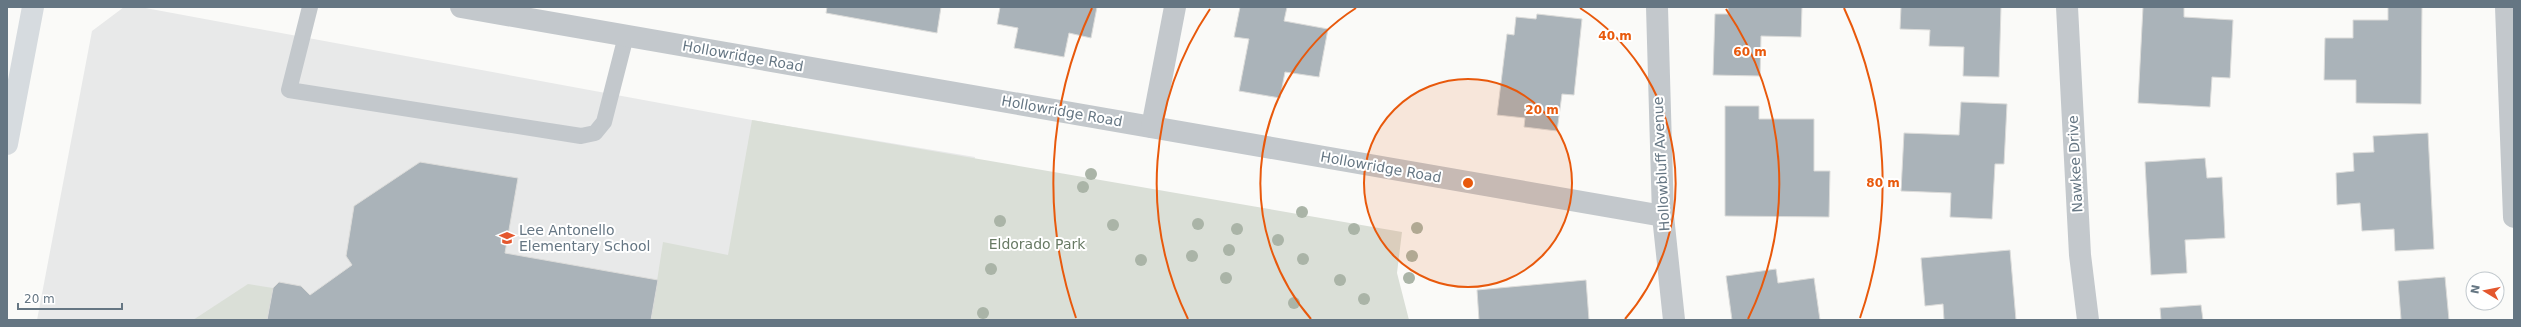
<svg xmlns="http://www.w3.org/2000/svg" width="2521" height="327" viewBox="0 0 2521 327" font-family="'DejaVu Sans',sans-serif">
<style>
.built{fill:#e8e9e9}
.green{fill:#dadfd7}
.building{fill:#aab3b9;stroke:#dcdcda}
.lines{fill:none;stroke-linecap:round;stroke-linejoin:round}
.lane{stroke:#c3c8cc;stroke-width:16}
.street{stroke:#c3c8cc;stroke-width:22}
.secondary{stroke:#d6dbdf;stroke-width:22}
.tree{fill:#aab4a7}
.ring{fill:none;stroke:#e8590c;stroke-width:2}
.labels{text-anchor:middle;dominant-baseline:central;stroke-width:4;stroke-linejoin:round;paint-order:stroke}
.street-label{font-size:14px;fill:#657683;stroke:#fff}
.poi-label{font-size:14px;fill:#657683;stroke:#fff;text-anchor:start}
.park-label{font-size:14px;fill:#687a64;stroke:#fff}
.centre{fill:#e8590c;stroke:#fff;stroke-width:2}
.ring-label{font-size:12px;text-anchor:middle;font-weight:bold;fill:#e8590c;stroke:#fff;stroke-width:4;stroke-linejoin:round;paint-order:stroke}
</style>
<rect width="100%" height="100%" fill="#fafaf8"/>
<polygon class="built" points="124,7 140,7 752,120 975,157 947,320 37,320 92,31"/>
<g class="green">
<polygon points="752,120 1402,232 1397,273 1409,320 651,320 663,242 728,255"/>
<polygon points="248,284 273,288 267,320 193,320"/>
</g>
<g class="building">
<polygon points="827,7 941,7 937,33 826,13"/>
<polygon points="1000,7 1097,7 1091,38 1069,33 1064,57 1014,48 1018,28 997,24"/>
<polygon points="1240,7 1287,7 1284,21 1328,29 1319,77 1285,72 1280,98 1239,91 1249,39 1234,37"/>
<polygon points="1728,7 1802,7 1801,37 1761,36 1760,76 1713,75 1715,14 1728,14"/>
<polygon points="1901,7 2001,7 1999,77 1963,76 1964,47 1929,46 1930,30 1900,29"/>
<polygon points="2143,7 2184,7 2184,17 2233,20 2230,78 2212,77 2210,107 2138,103"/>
<polygon points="2388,7 2422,7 2421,104 2356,103 2356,80 2324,80 2325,38 2353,38 2353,20 2388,20"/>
<polygon points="1537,14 1582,19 1574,95 1562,94 1557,131 1524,127 1525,118 1497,115 1507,34 1514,35 1516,17 1536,19"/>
<polygon points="1961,102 2007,104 2004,164 1995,164 1992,219 1950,217 1951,193 1901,191 1904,133 1959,135"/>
<polygon points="1725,106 1759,106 1759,119 1814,119 1814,171 1830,171 1829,217 1725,216"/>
<polygon points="2428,133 2434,249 2395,251 2394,229 2362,231 2360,203 2337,205 2336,173 2354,171 2353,153 2374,152 2373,136"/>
<polygon points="2205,158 2207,178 2222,177 2225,238 2185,240 2187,273 2151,275 2145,162"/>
<polygon points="420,162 518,178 505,253 658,280 651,320 267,320 273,288 279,282 301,286 310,295 352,265 346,256 354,206"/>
<polygon points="2010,250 2016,320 1944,320 1943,304 1925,306 1921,258"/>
<polygon points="1776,269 1778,283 1814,278 1820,320 1732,320 1726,276"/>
<polygon points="2445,277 2449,320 2397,320 2401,319 2398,281"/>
<polygon points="1586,280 1589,320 1479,320 1477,290"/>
<polygon points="2201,305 2203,320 2161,320 2160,308"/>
</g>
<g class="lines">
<polyline class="lane" points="310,7 289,90 581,136 595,133 604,122 626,36"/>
<g class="street">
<polyline points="461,7 1663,216"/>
<polyline points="1657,7 1663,216 1674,320"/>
<polyline points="2067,7 2080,255 2088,320"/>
<polyline points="2506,7 2514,217"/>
<polyline points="1152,127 1175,7"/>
</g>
<polyline class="secondary" points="7,144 33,7"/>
</g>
<g class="tree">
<circle cx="1091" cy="174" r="6"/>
<circle cx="1083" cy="187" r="6"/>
<circle cx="1302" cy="212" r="6"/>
<circle cx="1000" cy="221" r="6"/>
<circle cx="1198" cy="224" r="6"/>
<circle cx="1113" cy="225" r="6"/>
<circle cx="1417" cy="228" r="6"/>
<circle cx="1237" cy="229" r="6"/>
<circle cx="1354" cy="229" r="6"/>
<circle cx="1278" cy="240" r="6"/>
<circle cx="1229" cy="250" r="6"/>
<circle cx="1192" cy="256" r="6"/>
<circle cx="1412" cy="256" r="6"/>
<circle cx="1303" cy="259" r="6"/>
<circle cx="1141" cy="260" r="6"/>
<circle cx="991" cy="269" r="6"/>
<circle cx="1226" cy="278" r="6"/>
<circle cx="1409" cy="278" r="6"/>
<circle cx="1340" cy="280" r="6"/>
<circle cx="1364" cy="299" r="6"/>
<circle cx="1294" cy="303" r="6"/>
<circle cx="983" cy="313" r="6"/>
</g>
<circle cx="1468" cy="183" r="104" fill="#e8590c" fill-opacity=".12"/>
<g class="ring">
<circle cx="1468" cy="183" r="104"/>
<path d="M1311 319A208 208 0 0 1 1356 8M1580 8A208 208 0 0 1 1625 319"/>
<path d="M1188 319A311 311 0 0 1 1210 9M1726 9A311 311 0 0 1 1748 319"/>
<path d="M1076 318A415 415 0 0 1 1092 8M1844 8A415 415 0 0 1 1860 318"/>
</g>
<defs>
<g id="school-bare" transform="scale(1.2)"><path d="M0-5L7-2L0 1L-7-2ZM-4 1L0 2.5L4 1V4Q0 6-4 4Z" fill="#e4572e" stroke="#fff" stroke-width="2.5" paint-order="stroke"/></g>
</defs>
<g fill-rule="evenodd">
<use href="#school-bare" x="507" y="238"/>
</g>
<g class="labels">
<g class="street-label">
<text transform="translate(743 56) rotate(10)">Hollowridge Road</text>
<text transform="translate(1062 111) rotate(10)">Hollowridge Road</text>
<text transform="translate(1661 164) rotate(-93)">Hollowbluff Avenue</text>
<text transform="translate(2075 164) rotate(-93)">Nawkee Drive</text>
<text transform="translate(1381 167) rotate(10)">Hollowridge Road</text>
</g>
<g class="poi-label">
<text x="519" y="230">Lee Antonello<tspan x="519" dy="16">Elementary School</tspan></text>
</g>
<g class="park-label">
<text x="1037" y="244">Eldorado Park</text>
</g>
</g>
<circle cx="1468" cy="183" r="6" class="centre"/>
<g class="ring-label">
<text x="1615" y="40">40 m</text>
<text x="1750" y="56">60 m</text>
<text x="1542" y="114">20 m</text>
<text x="1883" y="187">80 m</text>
</g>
<rect width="2521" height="327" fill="none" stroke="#657683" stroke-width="16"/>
<g transform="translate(2485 291) rotate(280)"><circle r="19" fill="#ffffff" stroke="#c1c8cd"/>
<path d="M0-3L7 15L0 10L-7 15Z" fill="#e4572e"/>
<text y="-6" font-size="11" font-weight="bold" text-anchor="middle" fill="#657683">N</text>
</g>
<path d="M18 303v6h104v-6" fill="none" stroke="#657683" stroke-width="2"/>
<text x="24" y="303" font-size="12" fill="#657683" stroke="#ffffff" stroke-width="3" paint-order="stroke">20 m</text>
</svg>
